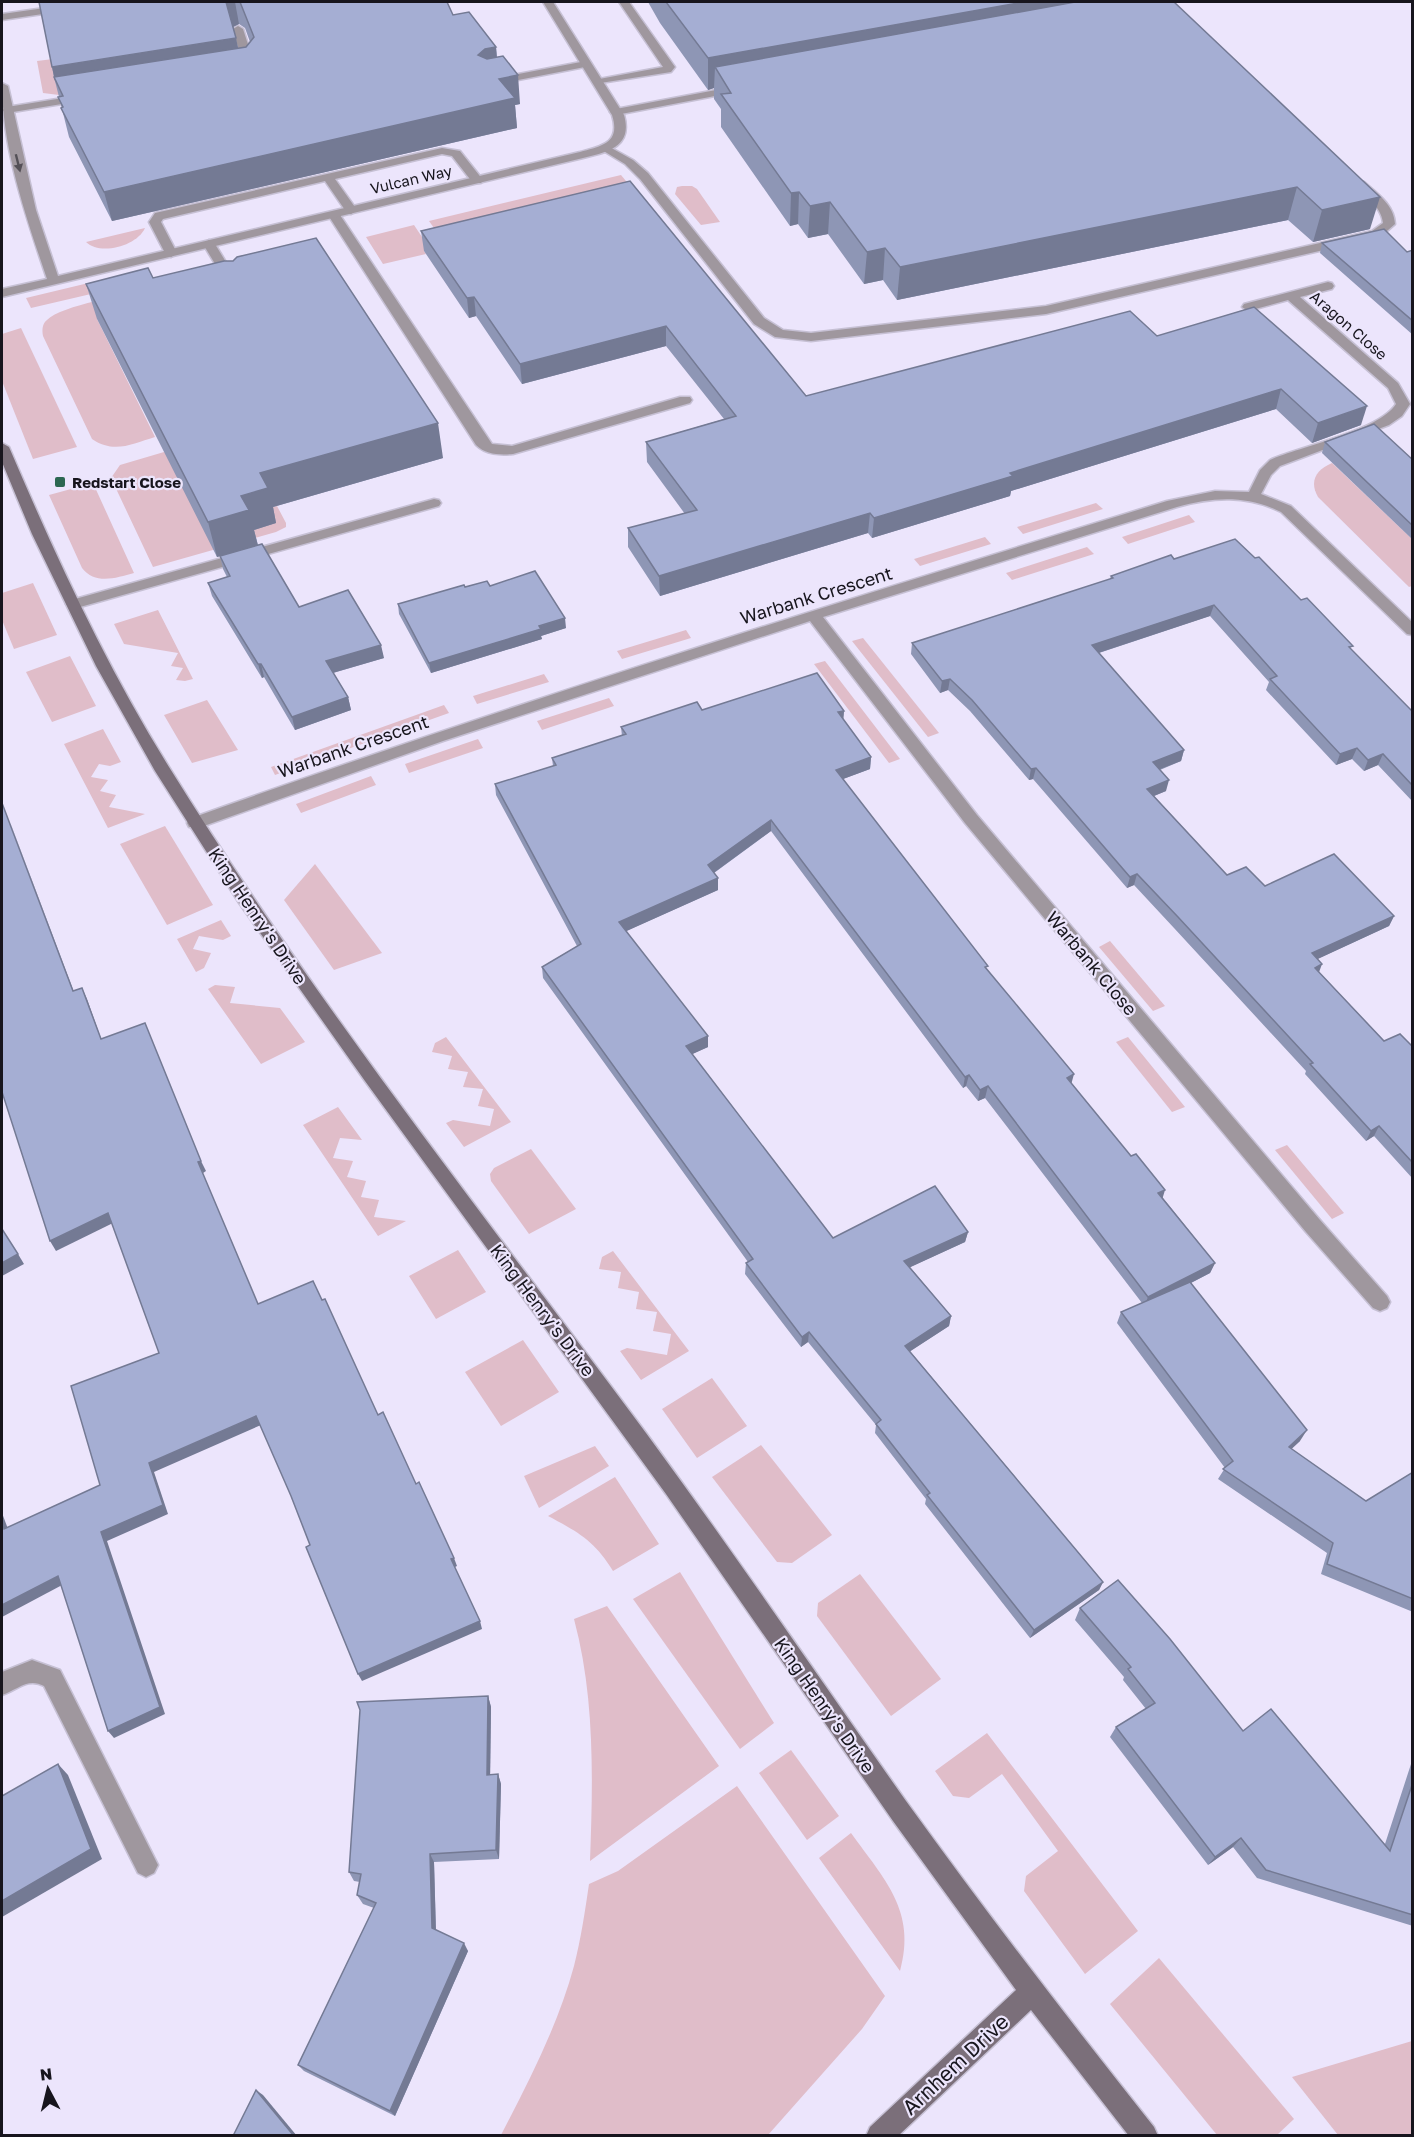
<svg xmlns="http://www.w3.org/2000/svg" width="1414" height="2137" viewBox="0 0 1414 2137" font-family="'Golos Text',sans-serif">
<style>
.green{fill:#e0bdc9}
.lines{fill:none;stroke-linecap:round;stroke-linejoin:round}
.lane-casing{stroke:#c6c0d4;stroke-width:3}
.street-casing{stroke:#c6c0d4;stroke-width:3}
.secondary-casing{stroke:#c6c0d4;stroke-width:3}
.lane{fill:#9f979e;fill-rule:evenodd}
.street{fill:#9f979e;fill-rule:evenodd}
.secondary{fill:#7b6f7a;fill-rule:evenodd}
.wall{fill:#8e96b5;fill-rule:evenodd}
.shaded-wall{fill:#747a94}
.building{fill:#a5aed3;stroke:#747a94;stroke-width:1.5}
.oneway{fill:#545057}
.poi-dot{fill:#2c6751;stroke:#ece5fc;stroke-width:2}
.labels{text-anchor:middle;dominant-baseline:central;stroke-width:4.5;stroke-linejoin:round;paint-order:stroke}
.far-street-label{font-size:15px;fill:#17151d;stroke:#ece5fc}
.far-poi-label{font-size:15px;font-weight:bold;fill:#17151d;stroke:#ece5fc;text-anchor:start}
.street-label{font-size:18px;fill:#17151d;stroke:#ece5fc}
.near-street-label{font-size:21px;fill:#17151d;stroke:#ece5fc}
</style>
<rect width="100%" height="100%" fill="#ece5fc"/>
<g class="green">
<polygon points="53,59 59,95 43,93 37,61"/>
<polygon points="621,175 640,198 446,245 429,221"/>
<polygon points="682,186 692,186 697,189 720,222 701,225 675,194 677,187"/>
<polygon points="414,225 430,249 424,251 426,254 383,264 366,237"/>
<path d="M 145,228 C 137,246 100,256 86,242 Z"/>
<polygon points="126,274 151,280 31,308 26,298"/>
<path d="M 150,289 L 97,319 L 155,437 C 132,444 114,454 92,439 L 43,336 C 42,330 42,324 47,320 C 62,305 127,295 150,289 Z"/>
<polygon points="21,328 77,447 33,459 2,381 2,334"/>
<polygon points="164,452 268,508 277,506 286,523 286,527 276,532 153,567 111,478 120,465"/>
<path d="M 1332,463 L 1412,539 L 1412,586 L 1409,587 L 1318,497 C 1309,481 1316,470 1332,463 Z"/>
<path d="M 93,483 L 134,573 C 116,578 95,585 82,568 L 49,495 Z"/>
<polygon points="1096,503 1103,509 1023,534 1017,527"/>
<polygon points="1189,515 1195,522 1128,544 1122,537"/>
<polygon points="985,537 991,544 920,566 914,559"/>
<polygon points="1087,547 1094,554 1012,580 1006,573"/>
<polygon points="33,583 57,635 14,649 2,620 2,593"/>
<polygon points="158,610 193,679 185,681 176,680 183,668 171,666 178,653 124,644 114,624"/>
<polygon points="686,630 691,638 622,659 617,651"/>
<polygon points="863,638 939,733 928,737 852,641"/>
<polygon points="70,656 96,706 52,722 26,672"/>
<polygon points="825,661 900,759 889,763 814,664"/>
<polygon points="544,674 549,682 477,704 473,696"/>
<polygon points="609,698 614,706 542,730 537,721"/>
<polygon points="207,700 238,750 192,763 164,715"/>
<polygon points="444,705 449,713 275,775 271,767"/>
<polygon points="103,729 121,762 110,766 99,764 91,777 108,780 100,791 116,795 109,807 145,814 108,828 64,744"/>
<polygon points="478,739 483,748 409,773 405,764"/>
<polygon points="371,776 376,785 301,813 296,804"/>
<polygon points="165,826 213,905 167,925 120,844"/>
<polygon points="315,864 382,953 334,970 284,900"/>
<polygon points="221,920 231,936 223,940 199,936 193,949 211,953 204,968 196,972 177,939"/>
<polygon points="1110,941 1165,1006 1153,1011 1099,947"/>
<polygon points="215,985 235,987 230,1003 280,1008 305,1042 261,1064 208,989"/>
<polygon points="446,1037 511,1122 464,1147 446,1123 453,1120 490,1126 494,1109 478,1106 483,1089 463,1087 468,1072 448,1069 452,1056 432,1052 435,1043"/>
<polygon points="1128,1037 1185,1107 1172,1112 1116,1042"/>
<polygon points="338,1107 362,1140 340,1138 333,1158 353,1161 347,1177 366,1181 361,1197 379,1200 374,1217 406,1221 378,1236 303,1125"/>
<polygon points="1287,1145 1344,1213 1332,1219 1275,1150"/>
<polygon points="531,1149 576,1209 529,1234 491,1181 490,1174 494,1168"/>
<polygon points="458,1250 486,1292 436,1319 409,1276"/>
<polygon points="613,1251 689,1351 641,1380 620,1351 627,1348 667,1355 671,1334 653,1331 657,1312 636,1309 639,1292 618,1288 621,1272 599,1269 602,1257"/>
<polygon points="523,1340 559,1392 501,1426 465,1372"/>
<polygon points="712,1378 747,1426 697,1458 662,1409"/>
<polygon points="761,1445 832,1535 792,1563 777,1562 712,1477"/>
<polygon points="595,1446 609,1466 539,1508 524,1476"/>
<path d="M 615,1477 L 659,1544 L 613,1571 C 595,1541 578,1532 548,1516 Z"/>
<polygon points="680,1572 774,1723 740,1749 633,1599"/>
<polygon points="860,1574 941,1679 891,1716 817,1616 818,1603"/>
<path d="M 607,1606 L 719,1766 L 590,1861 C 593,1780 595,1697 574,1619 Z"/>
<polygon points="987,1733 1138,1931 1085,1974 1024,1891 1026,1876 1058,1851 1002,1774 969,1798 953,1796 935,1771"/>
<polygon points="791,1750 839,1816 807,1840 759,1773"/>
<path d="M 737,1786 L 885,1996 L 862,2029 L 768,2135 L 501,2135 C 529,2081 558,2025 574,1966 C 581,1939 585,1911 589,1884 L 618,1871 Z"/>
<path d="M 851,1833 C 884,1879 917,1911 900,1971 L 819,1858 Z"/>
<polygon points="1159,1958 1294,2119 1277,2135 1217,2135 1110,2004"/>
<polygon points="1412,2041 1412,2135 1338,2135 1292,2077"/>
</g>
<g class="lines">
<g class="lane-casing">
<g id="lane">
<polygon points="619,2 629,2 675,67 671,72 594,84 594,80 663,67"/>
<polygon points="66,5 70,6 70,10 2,20 2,14"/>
<polygon points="238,26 243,29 256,69 254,71 246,71 244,69 233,29"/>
<polygon points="586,61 590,62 590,66 493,85 487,82 493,79"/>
<polygon points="737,86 741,87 741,91 616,115 610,112 616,109"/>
<polygon points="82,95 88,98 86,100 7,113 2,110 7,107"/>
<path d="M 606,145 L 633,160 L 648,173 L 764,318 L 783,330 L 811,333 L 1046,306 L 1372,231 L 1383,223 C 1381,205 1365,198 1354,185 L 1360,181 L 1364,182 C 1378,194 1394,205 1395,224 L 1380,237 L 1046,314 L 811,341 L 775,337 L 754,324 L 640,179 L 625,164 L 602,150 L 600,148 Z"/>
<polygon points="442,148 460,151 483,180 481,183 473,183 452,156 442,154 335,179 357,210 351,214 347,213 325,181 163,219 161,222 177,253 171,257 165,253 149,222 155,213"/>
<path d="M 334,211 L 340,215 L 492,444 L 512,446 L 680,397 L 690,397 L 692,400 L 690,403 L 513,454 C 500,455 486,455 476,445 L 328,215 Z"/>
<polygon points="209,240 215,244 238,282 236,285 228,285 226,282 203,244"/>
<polygon points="434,499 439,500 441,503 439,506 73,609 66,604 68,601"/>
<path d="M 32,1660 L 60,1670 L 154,1857 L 158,1865 L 154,1873 L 146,1877 L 138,1873 L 44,1686 C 28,1677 17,1690 2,1695 L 2,1672 Z"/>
</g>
</g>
<g class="street-casing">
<g id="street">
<path d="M 543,2 L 553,2 L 624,115 C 633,147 608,152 583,158 L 2,297 L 2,289 L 47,279 C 26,217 2,148 2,83 L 8,86 L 36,210 L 58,276 L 580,152 C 602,146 621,143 612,115 Z"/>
<path d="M 1328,282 L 1332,283 L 1334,286 L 1332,289 L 1300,297 L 1398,383 L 1410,404 L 1402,416 L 1389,425 L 1280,466 L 1271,475 L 1261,494 L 1291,506 L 1412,622 L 1412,635 L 1407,634 L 1281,512 C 1247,495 1213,497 1177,507 L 823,617 L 977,815 L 1320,1220 L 1387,1296 L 1390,1302 L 1387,1308 L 1380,1311 L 1373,1308 L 1306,1232 L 965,823 L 810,621 L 443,741 L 201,827 L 189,827 L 187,823 L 189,819 C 512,703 839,602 1167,501 L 1215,491 L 1249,492 L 1260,470 L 1270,460 C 1301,446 1379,431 1396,404 L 1388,388 L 1288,300 L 1248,311 L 1242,307 L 1244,304 Z"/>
</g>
</g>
<g class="secondary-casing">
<path id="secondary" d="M 2,443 L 9,447 C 56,557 106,666 169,767 C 312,998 484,1215 646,1433 C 735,1554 819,1678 906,1801 C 986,1912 1069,2020 1154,2127 L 1158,2136 L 1129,2136 L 1031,2010 L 898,2136 L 866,2136 L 870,2127 L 1016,1990 L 893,1821 L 666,1494 L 365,1081 L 239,903 L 155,771 L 96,666 L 32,534 L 2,462 Z"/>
</g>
<use href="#lane" class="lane"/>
<use href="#street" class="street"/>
<use href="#secondary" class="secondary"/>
</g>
<g class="wall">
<path d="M 39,2 L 447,2 L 453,15 L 496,47 L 497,57 L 520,104 L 515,105 L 517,128 L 112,221 L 69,137 L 54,77 ZM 239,24 L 245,28 L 250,42 L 246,47 L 238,48 L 233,27 Z"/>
<polygon points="648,2 1174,2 1370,229 1313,242 1288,220 897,300 883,280 864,284 828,234 808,238 798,224 790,226 721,127 721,109 714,99 714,88 708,90 660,23"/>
<polygon points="630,181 806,396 1157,336 1254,307 1361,425 1312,443 1276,409 1011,491 1010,496 872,538 868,533 660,596 628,547 628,528 685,514 647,462 646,442 724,419 666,346 522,384 476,316 469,318 424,251 421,231"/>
<polygon points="1322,243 1407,252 1413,250 1413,335 1320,253"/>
<polygon points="153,278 443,458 273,507 276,523 254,530 258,545 299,607 384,658 333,673 348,697 351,710 295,730 264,677 262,678 212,596 208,583 227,577 223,569 220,556 217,557 97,319 86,284"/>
<polygon points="1325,442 1413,460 1413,540 1322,453"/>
<polygon points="1255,558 1301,600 1413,712 1413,802 1378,765 1364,771 1352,759 1336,765 1266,690 1269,682 1210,616 1099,653 1184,750 1181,761 1160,770 1166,791 1154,796 1227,875 1265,886 1394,916 1389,926 1317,959 1319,972 1384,1041 1413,1047 1413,1179 1374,1136 1366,1141 1305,1074 1306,1071 1174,928 1134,885 1127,888 1033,779 1029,780 970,711 948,690 940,693 911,654 912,643 1110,579 1111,576 1174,559"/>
<polygon points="490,586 566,628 541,636 542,639 431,673 399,614 398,604 465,587"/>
<polygon points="702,710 844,711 843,719 871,757 870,769 843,779 987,970 1072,1084 1215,1263 1210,1273 1191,1283 1300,1441 1291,1449 1366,1501 1413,1472 1413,1612 1321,1574 1327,1553 1218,1479 1225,1468 1117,1323 1121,1312 1142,1303 985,1098 978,1101 966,1086 963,1088 771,831 714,873 718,890 626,931 708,1047 692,1054 833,1238 968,1232 965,1242 910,1267 951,1316 949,1326 910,1351 1103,1582 1099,1590 1030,1638 925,1504 926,1499 875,1433 876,1425 808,1342 801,1347 745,1274 746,1263 748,1262 543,978 542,967 577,946 496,795 495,784 553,766 552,758 622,736 621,727"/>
<polygon points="1080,1608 1243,1731 1385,1844 1411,1764 1413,1763 1413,1926 1257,1878 1233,1847 1208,1865 1110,1737 1116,1727 1146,1709 1123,1680 1124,1677 1075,1620"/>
<polygon points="488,1696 491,1707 490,1775 498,1774 501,1784 499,1859 434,1862 436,1930 468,1951 395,2116 304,2071 298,2065 374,1908 363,1904 357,1895 360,1882 354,1881 349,1872"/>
</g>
<g class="shaded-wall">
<polygon points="226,2 235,2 239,24 231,28"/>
<polygon points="1023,2 1146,2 715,67 714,88 708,90 708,58"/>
<polygon points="236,38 242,67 55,81 52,67"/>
<polygon points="496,47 498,76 478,55 485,49"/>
<polygon points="518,75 520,104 515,105 517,128 112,221 104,192 499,79"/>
<polygon points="1297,187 1288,220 897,300 900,267"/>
<polygon points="799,192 798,224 790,226 791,193"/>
<polygon points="1380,197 1370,229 1313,242 1322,210"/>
<polygon points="830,202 828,234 808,238 810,206"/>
<polygon points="885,248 883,280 864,284 867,252"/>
<polygon points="474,297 476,316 469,318 467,298"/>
<polygon points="666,326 666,346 522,384 520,364"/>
<polygon points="1281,389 1276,409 1011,491 1010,496 872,538 874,518 1010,473"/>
<polygon points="1367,406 1361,425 1312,443 1318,423"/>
<polygon points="438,423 443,458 273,507 276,523 254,530 258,546 217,557 208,522 260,473"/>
<polygon points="870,513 868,533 660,596 659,576"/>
<polygon points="1214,605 1210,616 1089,656 1092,645"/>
<polygon points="565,618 566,628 541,636 542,639 431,673 429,663"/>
<polygon points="381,645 384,658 329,674 326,661"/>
<polygon points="258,664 261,664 264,677 262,678"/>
<polygon points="950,679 948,690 940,693 942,681"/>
<polygon points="348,697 351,710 295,730 292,717"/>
<polygon points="844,711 843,723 838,712"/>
<polygon points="1357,748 1352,759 1336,765 1340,754"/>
<polygon points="1184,750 1181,761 1150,773 1153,762"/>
<polygon points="1383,754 1378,765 1364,771 1368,760"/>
<polygon points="871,757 870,769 835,782 836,770"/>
<polygon points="1036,768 1033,779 1029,780 1031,769"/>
<polygon points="1169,780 1166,791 1144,800 1147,789"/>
<polygon points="2,801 78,1003 73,991"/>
<polygon points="771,820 771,831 708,877 708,865"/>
<polygon points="1137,874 1134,885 1127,888 1130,877"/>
<polygon points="718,878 718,890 620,934 619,922"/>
<polygon points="1394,916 1389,926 1307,964 1312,953"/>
<polygon points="1322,964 1318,975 1315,968"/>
<polygon points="82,988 87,999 105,1050 101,1039"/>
<polygon points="708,1036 708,1047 686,1057 686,1046"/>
<polygon points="1074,1074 1071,1085 1067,1078"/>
<polygon points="969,1075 966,1086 963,1088 965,1077"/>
<polygon points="988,1086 985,1098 978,1101 980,1090"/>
<polygon points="1379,1126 1374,1136 1366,1141 1371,1131"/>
<polygon points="201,1161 206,1171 203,1173 198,1162"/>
<polygon points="1165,1190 1162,1200 1158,1193"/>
<polygon points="108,1213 113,1223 56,1251 50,1241"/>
<polygon points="968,1232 965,1242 902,1271 904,1261"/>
<polygon points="18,1254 24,1264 2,1276 2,1263"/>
<polygon points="1215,1263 1210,1273 1144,1307 1148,1297"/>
<polygon points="951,1316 949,1326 903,1356 905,1346"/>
<polygon points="809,1332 808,1342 801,1347 802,1337"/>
<polygon points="256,1416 261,1425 154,1472 168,1514 107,1541 165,1714 114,1738 108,1731 101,1532 149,1463"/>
<polygon points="1307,1430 1300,1441 1282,1458 1289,1447"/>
<polygon points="2,1513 11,1537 4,1529 2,1521"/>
<polygon points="454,1558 457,1566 453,1568 451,1559"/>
<polygon points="58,1576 64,1584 2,1617 2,1605"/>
<polygon points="1103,1582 1099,1590 1030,1638 1034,1630"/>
<polygon points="480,1621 482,1629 362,1681 358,1674"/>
<polygon points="488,1696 491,1707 490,1785 487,1775"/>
<polygon points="58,1764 68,1775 102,1859 2,1917 2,1901"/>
<polygon points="498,1774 501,1784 499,1859 496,1850"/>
<polygon points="1241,1838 1233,1847 1208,1865 1215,1857"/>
<polygon points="430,1854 434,1862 436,1936 432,1928"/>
<polygon points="464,1943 468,1951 395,2116 390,2111"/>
<polygon points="256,2090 263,2095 297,2136 294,2136"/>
</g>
<g class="building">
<polygon points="39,2 226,2 236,38 52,67"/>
<polygon points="240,2 447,2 453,15 469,12 496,47 485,49 478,55 487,59 503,56 518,75 499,79 515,98 104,192 61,108 63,107 58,97 63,96 54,77 246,47 254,37"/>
<polygon points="666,2 1023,2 708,58"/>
<polygon points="1075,2 1174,2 1380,197 1322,210 1297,187 900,267 885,248 867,252 830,202 810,206 799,192 791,193 721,94 731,93 715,67"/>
<polygon points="630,181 806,396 1130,311 1157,336 1254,307 1367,406 1318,423 1281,389 1010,473 1013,476 874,518 870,513 659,576 628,528 697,510 646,442 736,416 666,326 520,364 474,297 467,298 421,231"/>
<polygon points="1384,229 1407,252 1413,250 1413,321 1322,243"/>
<polygon points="316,238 438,423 260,473 268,488 241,496 249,510 208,522 86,284 148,268 153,278 224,261 233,261 237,257"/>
<polygon points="1374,424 1413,460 1413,526 1325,442"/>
<polygon points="1235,539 1255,558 1259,557 1301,600 1307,598 1353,646 1349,647 1413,712 1413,786 1383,754 1368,760 1357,748 1340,754 1270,679 1277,676 1214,605 1092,645 1184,750 1153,762 1169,780 1147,789 1227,875 1246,867 1265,886 1334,854 1394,916 1312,953 1322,964 1315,968 1384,1041 1400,1034 1413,1047 1413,1163 1379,1126 1371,1131 1310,1064 1313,1063 1178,917 1137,874 1130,877 1036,768 1031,769 972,700 950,679 942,681 912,643 1113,578 1111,576 1171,555 1174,559"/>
<polygon points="262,544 299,607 348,590 381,645 326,661 348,697 292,717 261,664 258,664 208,583 230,576 220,556"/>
<polygon points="535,571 565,618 539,626 541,629 429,663 398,604 464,585 465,587 487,581 490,586"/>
<polygon points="817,673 844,711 838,712 871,757 836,770 988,966 985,967 1074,1074 1067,1078 1131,1156 1136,1154 1165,1190 1158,1193 1215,1263 1148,1297 988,1086 980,1090 969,1075 965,1077 771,820 708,865 718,878 619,922 708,1036 686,1046 833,1238 935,1186 968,1232 904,1261 951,1316 905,1346 1103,1582 1034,1630 927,1495 930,1493 876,1424 881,1420 809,1332 802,1337 746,1263 753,1259 542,967 581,944 495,784 556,765 552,758 626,734 621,727 697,702 702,710"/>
<polygon points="2,803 73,991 82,988 101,1039 145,1023 201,1161 198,1162 258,1304 313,1281 322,1300 325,1299 378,1415 383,1412 416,1484 419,1482 454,1558 451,1559 480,1621 358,1674 306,1547 310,1545 291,1496 256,1416 149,1463 163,1505 101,1532 160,1707 108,1731 58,1576 2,1605 2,1521 4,1529 100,1485 71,1386 159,1353 108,1213 50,1241 2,1092"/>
<polygon points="2,1229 18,1254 2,1263"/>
<polygon points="1190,1282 1307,1430 1289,1447 1366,1501 1413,1472 1413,1599 1327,1564 1333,1543 1223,1469 1233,1461 1121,1312"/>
<polygon points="1118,1580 1170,1639 1243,1731 1271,1709 1390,1851 1413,1782 1413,1915 1266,1870 1241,1838 1215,1857 1116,1727 1155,1703 1128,1669 1131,1667 1080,1608"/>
<polygon points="488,1696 487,1775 498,1774 496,1850 430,1854 432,1928 464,1943 390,2111 298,2065 376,1903 357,1895 361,1874 349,1872 360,1710 357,1702"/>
<polygon points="58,1764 91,1849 2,1901 2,1796"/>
<polygon points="256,2090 294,2136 233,2136"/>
</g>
<defs><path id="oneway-solid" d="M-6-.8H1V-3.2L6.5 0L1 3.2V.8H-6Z" transform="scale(1.5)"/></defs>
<use class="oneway" href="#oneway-solid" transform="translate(18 163) rotate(76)"/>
<rect class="poi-dot" x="54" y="476" width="12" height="12" rx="3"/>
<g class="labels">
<g class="far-street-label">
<text transform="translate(411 179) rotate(-13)">Vulcan Way</text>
<text transform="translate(1349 325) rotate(41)">Aragon Close</text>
</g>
<g class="far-poi-label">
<text x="72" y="482">Redstart Close</text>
</g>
<g class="street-label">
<text transform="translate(816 595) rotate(-17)">Warbank Crescent</text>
<text transform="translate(353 746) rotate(-19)">Warbank Crescent</text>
<text transform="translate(258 916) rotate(56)">King Henry's Drive</text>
<text transform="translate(1092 963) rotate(50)">Warbank Close</text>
<text transform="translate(543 1310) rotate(53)">King Henry's Drive</text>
<text transform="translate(825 1705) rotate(55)">King Henry's Drive</text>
</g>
<g class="near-street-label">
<text transform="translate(955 2064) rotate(-43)">Arnhem Drive</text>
</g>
</g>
<rect width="1414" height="2137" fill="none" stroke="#17151d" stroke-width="6"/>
<g transform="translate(48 2089) rotate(353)" stroke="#ece5fc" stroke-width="4.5" paint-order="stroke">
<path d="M0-4.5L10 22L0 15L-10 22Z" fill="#17151d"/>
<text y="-9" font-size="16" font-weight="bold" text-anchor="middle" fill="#17151d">N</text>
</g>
</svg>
